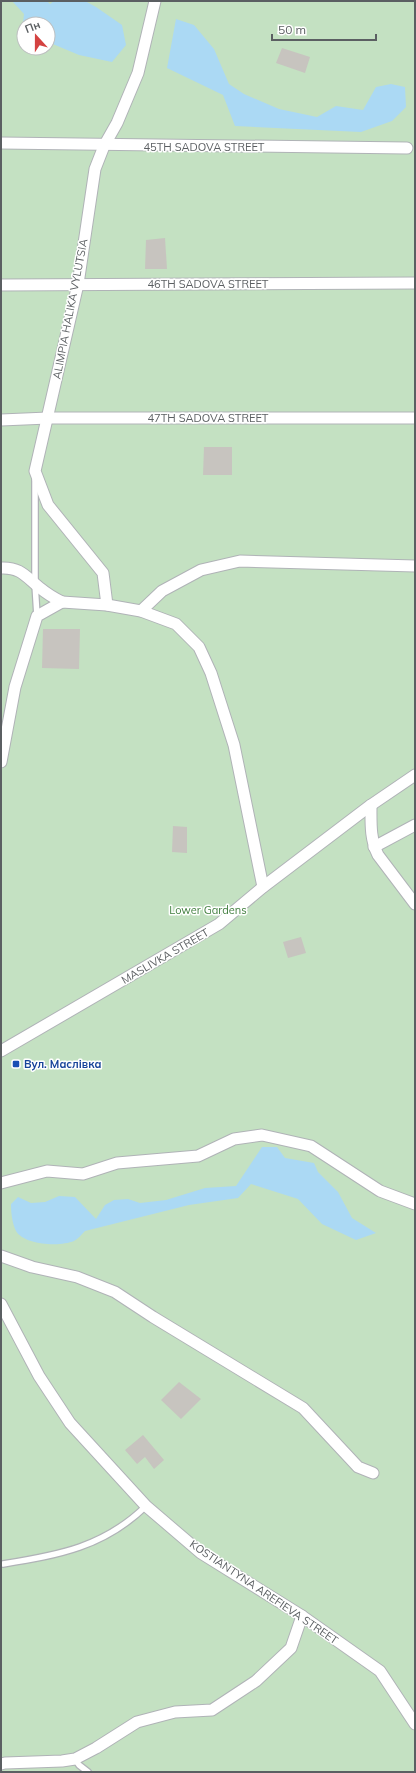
<svg xmlns="http://www.w3.org/2000/svg" width="416" height="1773" viewBox="0 0 416 1773" font-family="Mulish,sans-serif">
<style>
.green{fill:#c4e1c2;fill-rule:evenodd}
.water{fill:#abd9f4}
.building{fill:#c7c4bf}
.lines{fill:none;stroke-linecap:round;stroke-linejoin:round}
.service-casing{stroke:#b0b3b7;stroke-width:8}
.minor-casing{stroke:#b0b3b7;stroke-width:13}
.service{stroke:#fff;stroke-width:5.5}
.minor{stroke:#fff;stroke-width:11}
.transit-dot{fill:#1a4fb4;stroke:#fff;stroke-width:1.5}
.labels{text-anchor:middle;dominant-baseline:central;stroke-width:3;stroke-linejoin:round;paint-order:stroke}
.street-label{font-size:11px;fill:#5b5f62;stroke:#fff}
.park-label{font-size:11px;fill:#407e3e;stroke:#fff}
.transit-label{font-size:11px;font-weight:bold;fill:#164399;stroke:#fff;text-anchor:start}
</style>
<rect width="100%" height="100%" fill="#ece9e3"/>
<path class="green" d="M 1,1 L 415,1 L 415,1772 L 1,1772 ZM 24,24 L 48,24 L 48,48 L 24,48 Z"/>
<g class="water">
<polygon points="12,1 47,1 50,4 54,1 85,1 96,7 122,25 126,45 112,62 79,55 48,42 48,24 24,24 24,32 22,31 24,14"/>
<polygon points="176,19 194,25 214,49 229,84 244,94 279,109 317,117 336,106 363,110 376,87 391,84 405,87 406,107 392,121 361,132 235,126 223,95 167,68"/>
<path d="M 262,1147 L 277,1147 L 285,1158 L 314,1163 L 318,1172 L 338,1192 L 352,1218 L 376,1233 L 356,1240 L 322,1224 L 298,1199 L 251,1184 L 238,1198 L 189,1205 L 85,1231 C 82,1234 78,1239 74,1241 C 60,1247 24,1245 16,1231 C 12,1223 11,1212 11,1204 L 18,1197 L 31,1203 L 45,1202 L 59,1196 L 75,1197 L 96,1219 L 105,1205 L 114,1200 L 128,1199 L 140,1203 L 166,1200 L 205,1188 L 236,1186 Z"/>
</g>
<g class="building">
<polygon points="282,48 310,57 305,73 276,63"/>
<polygon points="165,238 167,269 145,269 146,240"/>
<polygon points="204,447 232,447 232,475 203,475"/>
<polygon points="43,629 80,629 79,669 42,668"/>
<polygon points="173,826 187,827 187,853 172,852"/>
<polygon points="301,937 306,953 288,958 283,942"/>
<polygon points="179,1382 201,1399 181,1419 161,1400"/>
<polygon points="143,1435 164,1460 154,1469 145,1457 137,1464 125,1450"/>
</g>
<g class="lines">
<g class="service-casing">
<g id="service">
<polyline points="35,480 35,584 37,616"/>
<path d="M 3,1564 C 59,1555 104,1547 146,1506"/>
<polyline points="75,1759 79,1765 88,1772"/>
</g>
</g>
<g class="minor-casing">
<g id="minor">
<polyline points="1,143 407,148"/>
<polyline points="1,285 415,283"/>
<polyline points="1,420 48,418 415,418"/>
<path d="M 1,568 C 21,567 26,577 40,588 C 46,593 54,598 62,602"/>
<polyline points="107,605 103,573 48,505 35,471 78,284 95,169 104,146 117,123 138,73 155,1"/>
<polyline points="141,611 162,591 201,570 240,561 415,566"/>
<polyline points="1,762 15,687 37,616 62,602 107,605 141,611 176,624 199,647 211,673 234,745 263,887"/>
<path d="M 371,805 C 371,823 370,839 378,855 L 415,904"/>
<polyline points="374,847 415,825"/>
<polyline points="1,1051 219,924 263,887 371,805 415,775"/>
<polyline points="1,1183 47,1171 83,1174 117,1163 198,1156 234,1139 262,1135 311,1146 380,1191 415,1204"/>
<polyline points="1,1256 32,1267 77,1277 115,1292 153,1317 303,1408 358,1467 373,1473"/>
<polyline points="1,1304 39,1376 70,1423 146,1506 201,1553 302,1616 380,1671 415,1724"/>
<polyline points="1,1764 5,1763 62,1761 75,1759 96,1748 137,1722 175,1712 212,1710 256,1681 291,1648 302,1616"/>
</g>
</g>
<use href="#service" class="service"/>
<use href="#minor" class="minor"/>
</g>
<rect class="transit-dot" x="12" y="1060" width="8" height="8" rx="2"/>
<g class="labels">
<g class="street-label">
<text x="204" y="147">45TH SADOVA STREET</text>
<text x="208" y="284">46TH SADOVA STREET</text>
<text transform="translate(70 309) rotate(-79)">ALIMPIA HALIKA VYLUTSIA</text>
<text x="208" y="418">47TH SADOVA STREET</text>
<text transform="translate(165 956) rotate(-30)">MASLIVKA STREET</text>
<text transform="translate(264 1592) rotate(34)">KOSTIANTYNA AREFIEVA STREET</text>
</g>
<g class="park-label">
<text x="208" y="910">Lower Gardens</text>
</g>
<g class="transit-label">
<text x="24" y="1064">Вул. Маслівка</text>
</g>
</g>
<rect width="416" height="1773" fill="none" stroke="#5b5f62" stroke-width="4"/>
<g transform="translate(36 36) rotate(339)"><circle r="19" fill="#ffffff" stroke="#bdbfc0"/>
<path d="M0-3L7 15L0 10L-7 15Z" fill="#d44241"/>
<text y="-6" font-size="11" font-weight="bold" text-anchor="middle" fill="#5b5f62">Пн</text>
</g>
<path d="M272 34v6h104v-6" fill="none" stroke="#5b5f62" stroke-width="2"/>
<text x="278" y="34" font-size="12" fill="#5b5f62" stroke="#ffffff" stroke-width="3" paint-order="stroke">50 m</text>
</svg>
